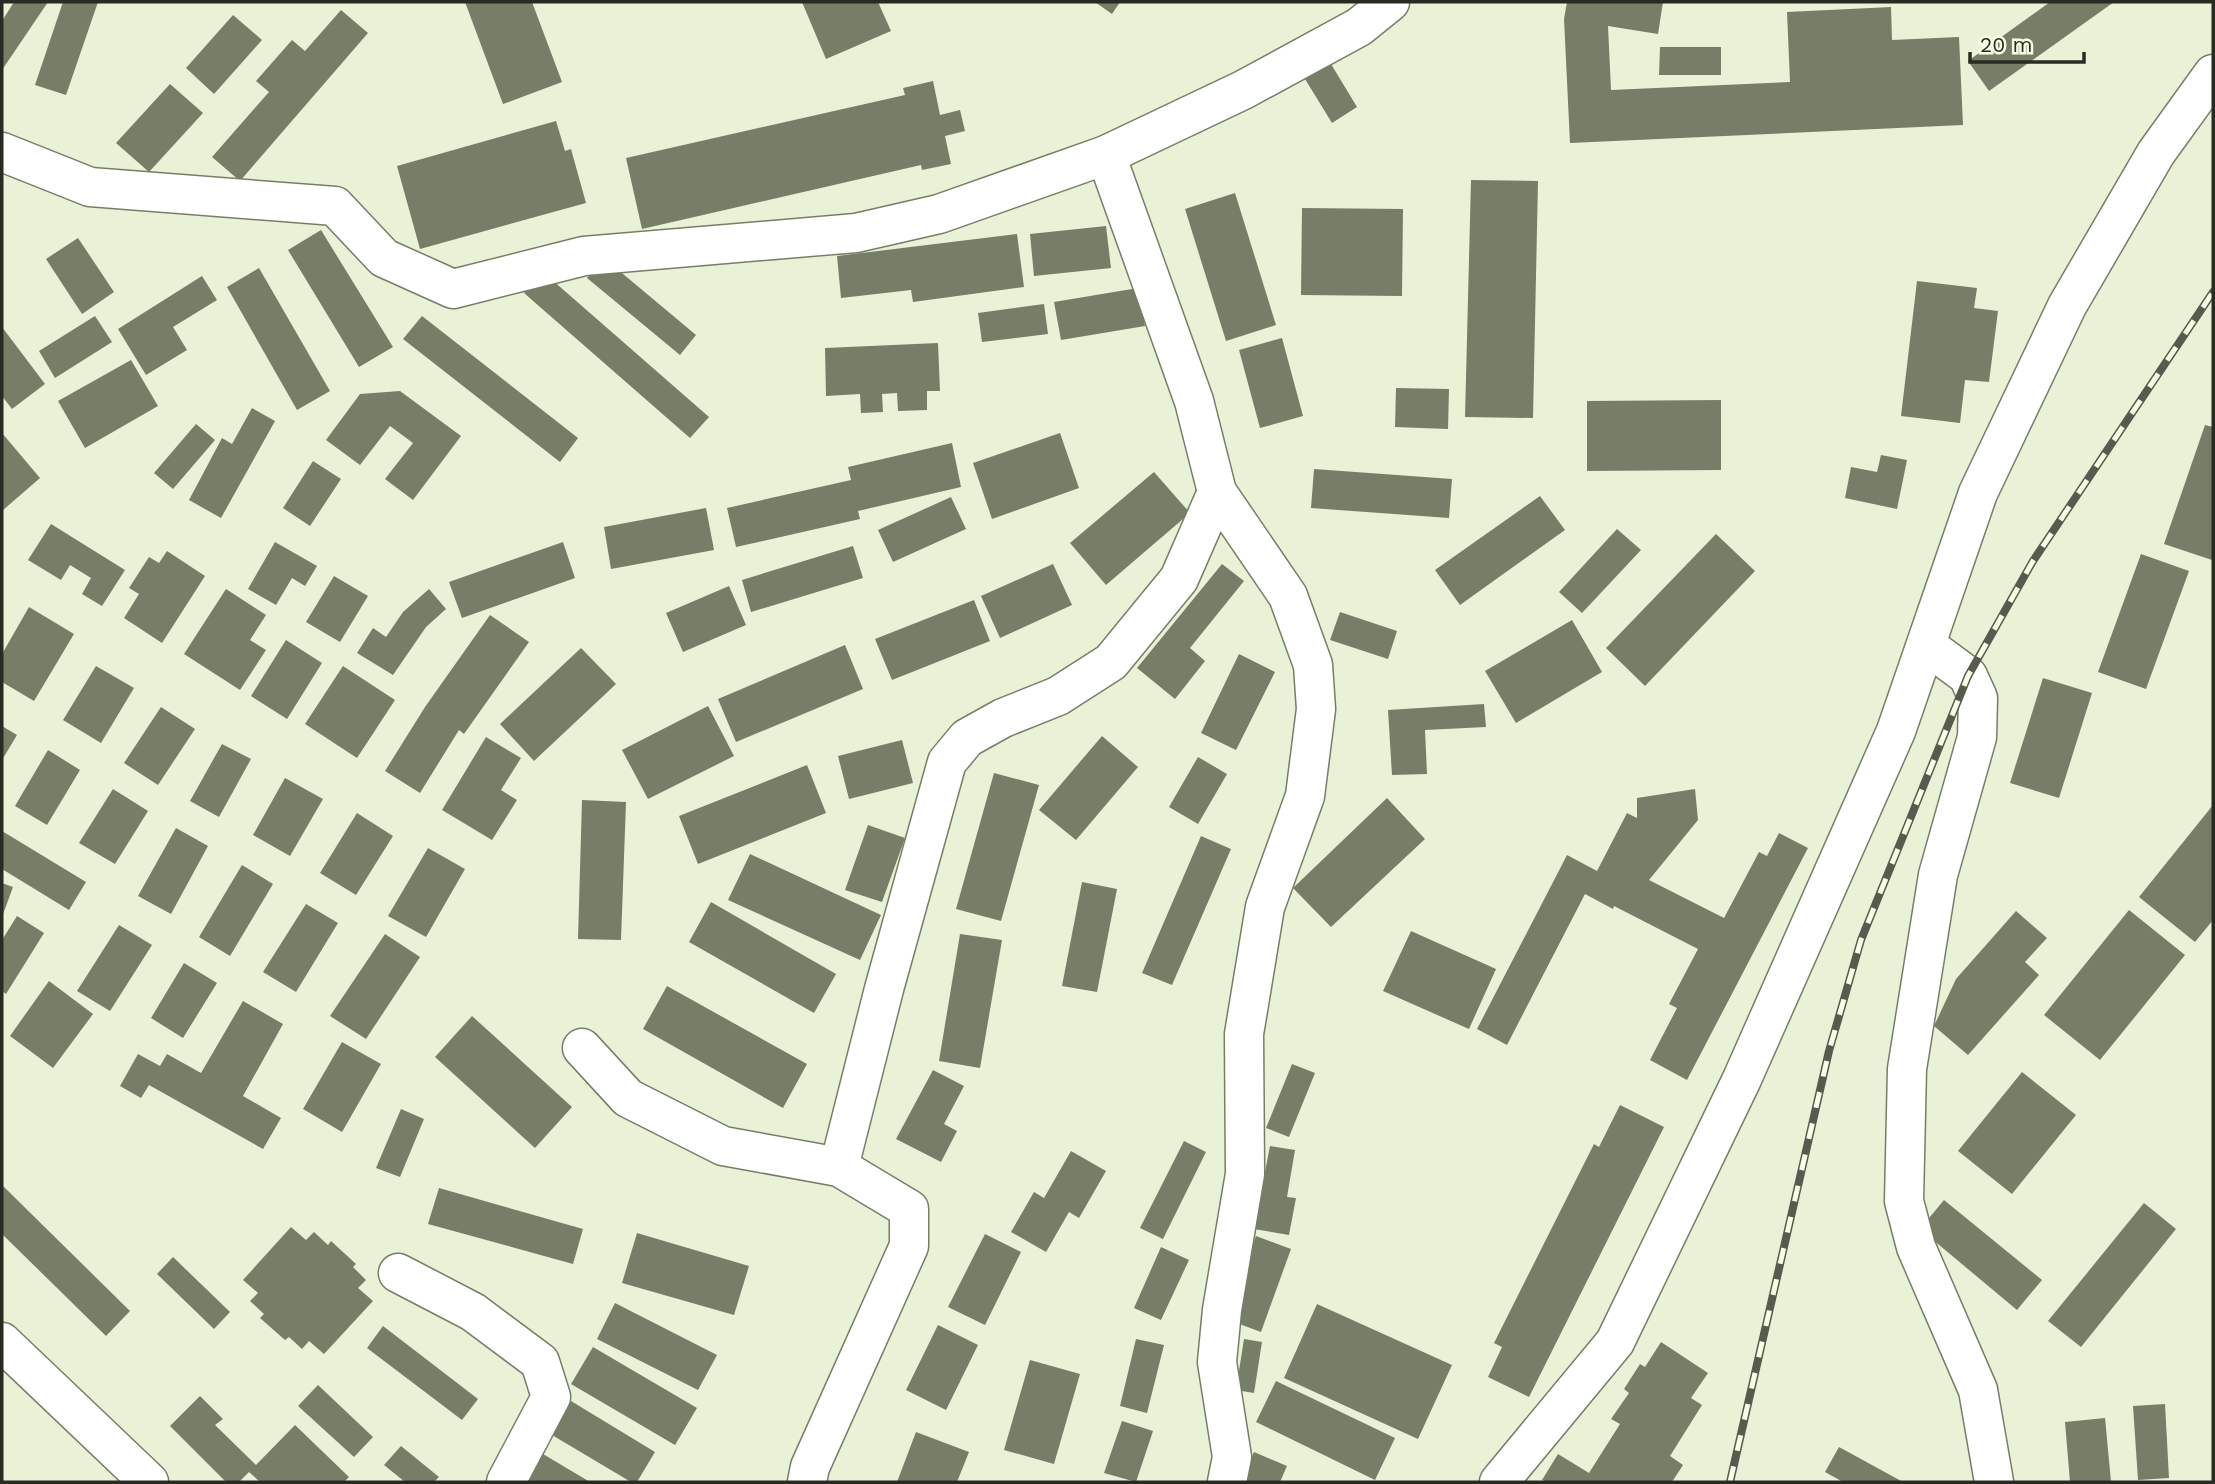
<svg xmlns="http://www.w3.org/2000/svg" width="2215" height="1484" viewBox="0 0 2215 1484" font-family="'Work Sans',sans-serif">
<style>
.building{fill:#777e67}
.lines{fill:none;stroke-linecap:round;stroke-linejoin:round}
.minor-casing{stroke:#777e67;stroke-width:41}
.tertiary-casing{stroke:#777e67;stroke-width:41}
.minor{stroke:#fff;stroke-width:38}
.tertiary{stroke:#fff;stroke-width:38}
.rail-casing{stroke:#575b4d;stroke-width:8}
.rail{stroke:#f6fee4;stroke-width:5;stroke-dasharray:16;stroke-linecap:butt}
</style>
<rect width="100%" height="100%" fill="#e9f1d7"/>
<g class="building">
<polygon points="14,2 48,2 2,70 2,21"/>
<polygon points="63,2 98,2 66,95 35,85"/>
<polygon points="465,2 532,2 562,82 503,104"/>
<polygon points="802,2 878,2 891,31 826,59"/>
<polygon points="1095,2 1120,2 1112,14"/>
<polygon points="1567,2 1663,2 1658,34 1608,26 1611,90 1790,82 1787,12 1891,7 1892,40 1959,37 1963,125 1570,143 1564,19"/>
<polygon points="2050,2 2114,2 1989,91 1968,61"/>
<polygon points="341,10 368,33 240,181 212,157 269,92 256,81 292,40 305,51"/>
<polygon points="233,15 262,40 214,94 186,68"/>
<polygon points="1660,47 1721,47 1721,75 1659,75"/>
<polygon points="1331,64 1357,107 1332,123 1305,79"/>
<polygon points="933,81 940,115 960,110 965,131 945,136 951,164 922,170 921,165 642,229 626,158 905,95 903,88"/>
<polygon points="170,84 203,113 149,172 116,143"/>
<polygon points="556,121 565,151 571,149 586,203 420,249 397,166"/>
<polygon points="1471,180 1538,181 1533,418 1465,417"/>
<polygon points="1235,193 1276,325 1226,341 1185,209"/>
<polygon points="1302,208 1403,209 1402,296 1301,295"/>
<polygon points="1106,226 1111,268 1034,276 1030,234"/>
<polygon points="321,230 393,347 359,367 288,250"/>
<polygon points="1017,234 1024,287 913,302 911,290 841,298 837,256"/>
<polygon points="78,238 114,292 82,314 46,259"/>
<polygon points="604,258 696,335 680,355 587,278"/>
<polygon points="259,268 330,391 297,410 227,287"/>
<polygon points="543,272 709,417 690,438 524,293"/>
<polygon points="202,276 217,300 173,327 187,350 146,375 118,329"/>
<polygon points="1917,281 1977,288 1974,308 1998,311 1989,382 1965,380 1960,423 1901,416"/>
<polygon points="1138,288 1145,326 1061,340 1054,302"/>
<polygon points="1044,304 1048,334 982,342 978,313"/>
<polygon points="95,316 112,342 55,378 39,351"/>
<polygon points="422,316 578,438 560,462 403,339"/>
<polygon points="2,327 45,384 12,409 2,396"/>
<polygon points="1282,338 1303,416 1260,428 1239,350"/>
<polygon points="938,343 940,391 927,391 927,410 898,411 897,393 882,394 883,412 861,413 860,394 826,396 825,348"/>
<polygon points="131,360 158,406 85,448 58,401"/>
<polygon points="1396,388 1449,389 1448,429 1395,427"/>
<polygon points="400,391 461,436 413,500 385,479 413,443 390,426 360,465 326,440 360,394"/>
<polygon points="1721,400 1721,470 1587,471 1587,401"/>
<polygon points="252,408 275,421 221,518 189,500 222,438 232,444"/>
<polygon points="196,424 215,440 173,489 154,473"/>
<polygon points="2205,425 2213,427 2212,560 2164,544"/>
<polygon points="2,433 40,478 2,511"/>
<polygon points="1060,433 1079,488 992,519 973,463"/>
<polygon points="952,443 961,487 858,511 860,519 736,547 727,508 851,480 848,467"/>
<polygon points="1881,455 1907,460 1897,509 1845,498 1851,467 1877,472"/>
<polygon points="313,461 341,479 310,526 283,508"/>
<polygon points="1314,469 1452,479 1449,518 1311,508"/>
<polygon points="1154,472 1190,513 1106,585 1070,543"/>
<polygon points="1540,496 1565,530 1460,605 1435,570"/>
<polygon points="951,497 966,529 893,562 878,530"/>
<polygon points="706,508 714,550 611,569 604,527"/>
<polygon points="51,524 125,570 102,606 82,594 91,578 70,565 61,580 28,560"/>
<polygon points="1617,529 1641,550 1582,613 1559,592"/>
<polygon points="1716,534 1755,571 1645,686 1606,648"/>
<polygon points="275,542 317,566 305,586 292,578 276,605 248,589"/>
<polygon points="563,542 575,578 462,618 449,582"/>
<polygon points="853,546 863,578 751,612 742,580"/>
<polygon points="167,551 205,576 162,643 124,618 139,594 129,588 149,557 159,563"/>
<polygon points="2141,554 2189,571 2146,689 2098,672"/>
<polygon points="1053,564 1072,605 1000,638 981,596"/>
<polygon points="1222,564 1244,581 1190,648 1205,661 1175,699 1137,668"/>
<polygon points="334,576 368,596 340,642 306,622"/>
<polygon points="729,586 746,625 683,652 666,613"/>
<polygon points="226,589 266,615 250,640 266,650 240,690 184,654"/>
<polygon points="429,589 446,609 426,627 393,675 357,653 373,628 386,637 403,612"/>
<polygon points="974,600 990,641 892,680 875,639"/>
<polygon points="29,607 74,634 34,701 2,682 2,654"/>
<polygon points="1340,612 1397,631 1388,659 1330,640"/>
<polygon points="490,615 529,642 464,734 459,730 420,793 385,771 425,707"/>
<polygon points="1572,620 1602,672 1516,723 1485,671"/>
<polygon points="286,640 322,663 287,719 251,696"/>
<polygon points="845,645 863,689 736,742 718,699"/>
<polygon points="581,648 616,684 534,761 500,724"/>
<polygon points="1239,654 1275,672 1236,750 1201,733"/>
<polygon points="96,666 134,688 101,743 63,720"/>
<polygon points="343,666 395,700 357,758 305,724"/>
<polygon points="2043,678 2092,693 2059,798 2010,783"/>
<polygon points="1484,704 1486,727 1425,730 1427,774 1392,775 1388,710"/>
<polygon points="708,706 734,756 648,799 622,750"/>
<polygon points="161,707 195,729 158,785 124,763"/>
<polygon points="2,726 17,735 2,760"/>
<polygon points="1102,736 1138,767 1076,840 1039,810"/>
<polygon points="486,737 521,758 501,790 517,800 492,840 442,810"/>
<polygon points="902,740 913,783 849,799 838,756"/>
<polygon points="222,744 251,759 219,817 190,801"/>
<polygon points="48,750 80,770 47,825 15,806"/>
<polygon points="1198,757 1227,774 1198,824 1169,807"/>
<polygon points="807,765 826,813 698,864 679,816"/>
<polygon points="994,773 1039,785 1001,921 956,909"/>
<polygon points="285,778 323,799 290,856 253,835"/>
<polygon points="113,789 148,811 115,864 79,843"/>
<polygon points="1695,789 1698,820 1649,880 1724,918 1759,852 1767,856 1779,833 1808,848 1687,1080 1650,1060 1677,1008 1669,1004 1698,949 1614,906 1613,909 1585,894 1507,1045 1477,1029 1567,855 1597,871 1627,813 1637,818 1637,798"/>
<polygon points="1387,798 1425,839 1331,927 1293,888"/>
<polygon points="582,800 626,802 621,940 578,939"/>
<polygon points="2213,805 2213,920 2195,942 2139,897"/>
<polygon points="357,813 393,836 356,895 320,873"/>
<polygon points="868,825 905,838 882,902 845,890"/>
<polygon points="176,828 208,846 171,914 138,896"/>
<polygon points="2,831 86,882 69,910 2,869"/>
<polygon points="1201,836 1231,849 1172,985 1142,973"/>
<polygon points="428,848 465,869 426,937 388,916"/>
<polygon points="750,854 881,915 860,960 728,900"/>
<polygon points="242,865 273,884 230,956 199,937"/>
<polygon points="1082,882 1117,889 1097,992 1062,986"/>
<polygon points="2,883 13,887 2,917"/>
<polygon points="711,902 836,974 814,1013 689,942"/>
<polygon points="306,904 338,923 296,992 263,972"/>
<polygon points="2129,910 2185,955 2100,1060 2044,1015"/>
<polygon points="2016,911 2047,938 2025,962 2039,975 1968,1055 1934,1026 1956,979"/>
<polygon points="17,916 44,933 6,994 2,991 2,940"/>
<polygon points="119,925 152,945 110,1011 77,991"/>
<polygon points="1411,931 1496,969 1469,1029 1383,991"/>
<polygon points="385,934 420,957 366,1039 330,1016"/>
<polygon points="960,934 1002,940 980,1068 939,1061"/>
<polygon points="184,963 217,983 183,1038 151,1018"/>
<polygon points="49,981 93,1014 53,1068 10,1036"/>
<polygon points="667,986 807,1064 783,1108 643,1029"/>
<polygon points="243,1001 283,1024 243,1096 281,1118 263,1149 149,1085 141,1098 120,1086 138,1054 160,1066 167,1054 201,1073"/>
<polygon points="472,1016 572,1107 535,1148 435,1057"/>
<polygon points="342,1042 381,1064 342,1132 303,1109"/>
<polygon points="1292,1064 1315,1073 1289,1137 1266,1128"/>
<polygon points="933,1070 964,1086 944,1124 957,1131 941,1162 896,1139"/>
<polygon points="2022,1072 2076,1115 2012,1194 1958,1151"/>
<polygon points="1620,1105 1664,1127 1529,1397 1488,1377 1502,1347 1494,1343 1594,1144 1599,1147"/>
<polygon points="401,1109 424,1119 400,1177 376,1168"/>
<polygon points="1184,1141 1206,1152 1163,1239 1140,1228"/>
<polygon points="1270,1146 1295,1150 1287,1197 1296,1198 1289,1235 1254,1229"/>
<polygon points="1071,1151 1106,1171 1079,1218 1069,1212 1046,1252 1011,1232 1034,1192 1044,1198"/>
<polygon points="2,1185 130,1311 106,1336 2,1234"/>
<polygon points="439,1188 583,1229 573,1264 428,1224"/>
<polygon points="1944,1200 2042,1280 2017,1310 1920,1229"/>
<polygon points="2144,1203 2176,1229 2081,1347 2048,1321"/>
<polygon points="291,1227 306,1240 314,1232 328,1245 331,1241 356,1264 353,1267 366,1280 358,1288 373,1301 324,1354 309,1341 302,1349 289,1337 285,1340 260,1318 264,1314 250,1301 258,1293 243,1280"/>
<polygon points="637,1233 749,1266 734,1315 622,1283"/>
<polygon points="985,1234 1021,1252 985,1325 948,1307"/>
<polygon points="1256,1236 1291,1249 1261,1332 1226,1319"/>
<polygon points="1161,1247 1189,1260 1161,1320 1134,1308"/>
<polygon points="173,1257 230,1312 214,1329 157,1274"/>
<polygon points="615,1303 717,1355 698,1390 597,1339"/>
<polygon points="1317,1304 1452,1365 1418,1439 1284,1378"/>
<polygon points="938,1325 978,1345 946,1410 906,1390"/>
<polygon points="383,1326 478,1399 462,1420 367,1348"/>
<polygon points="1136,1339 1164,1345 1147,1413 1120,1406"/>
<polygon points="1244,1339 1262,1342 1254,1393 1236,1390"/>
<polygon points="1661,1342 1708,1373 1691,1398 1702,1405 1670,1456 1683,1465 1672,1482 1547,1482 1542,1480 1558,1454 1589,1473 1620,1424 1611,1419 1629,1393 1624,1389 1640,1364 1645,1367"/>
<polygon points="593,1347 697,1408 675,1445 571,1384"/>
<polygon points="1030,1360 1080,1374 1054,1464 1004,1450"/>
<polygon points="1276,1381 1395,1438 1375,1480 1256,1422"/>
<polygon points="318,1385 373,1437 354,1457 298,1406"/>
<polygon points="200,1396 223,1419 215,1425 256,1465 295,1425 349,1477 344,1482 260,1482 249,1472 239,1482 226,1482 170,1426"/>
<polygon points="571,1401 655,1452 637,1482 631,1482 552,1435"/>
<polygon points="2165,1404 2169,1478 2138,1480 2133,1406"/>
<polygon points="2105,1418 2111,1482 2070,1482 2065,1422"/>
<polygon points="1122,1421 1153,1431 1136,1482 1104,1473"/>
<polygon points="916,1432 969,1452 957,1482 897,1482"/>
<polygon points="401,1446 439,1477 434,1482 405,1482 384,1465"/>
<polygon points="1839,1447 1903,1482 1843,1482 1825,1472"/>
<polygon points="1254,1452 1287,1466 1280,1482 1241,1482"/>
<polygon points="543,1454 590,1482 526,1482"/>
</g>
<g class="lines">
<g class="minor-casing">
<g id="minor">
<polyline points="2,152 90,187 335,206 384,258 453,289 584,256 856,233 939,214 1106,155 1243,90 1359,27 1390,2"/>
<polyline points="1106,155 1194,401 1217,492 1288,596 1313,665 1316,709 1305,796 1265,907 1244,1034 1245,1174 1222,1310 1217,1362 1232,1457 1227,1482"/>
<polyline points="1926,645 1968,676 1978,698 1977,737 1938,875 1907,1069 1904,1201 1916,1247 1978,1390 1994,1482"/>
<polyline points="582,1048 628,1098 723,1146 839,1167 909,1209 909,1246 810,1467 807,1482"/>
<polyline points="839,1167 884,989 947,762 967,738 1003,718 1058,696 1111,662 1179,579 1217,492"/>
<polyline points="398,1273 473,1312 540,1362 551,1397 506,1482"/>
</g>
</g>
<g class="tertiary-casing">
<g id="tertiary">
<polyline points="2,1342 149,1482"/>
<polyline points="1499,1482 1615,1342 1742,1079 1896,731 1978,493 2067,306 2156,153 2213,74"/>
</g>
</g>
<use href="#minor" class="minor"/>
<use href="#tertiary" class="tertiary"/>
<g class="rail-casing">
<polyline id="rail" points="1730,1482 1829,1051 1861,940 1968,676 2033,561 2213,292"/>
</g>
<use href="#rail" class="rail"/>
</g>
<rect width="2215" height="1484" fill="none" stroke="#282b21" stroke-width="7"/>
<path d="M1970 52v10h114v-10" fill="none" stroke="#282b21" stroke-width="3.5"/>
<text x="1980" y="52" font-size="21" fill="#282b21" stroke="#f6fee4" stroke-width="5" paint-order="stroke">20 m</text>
</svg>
